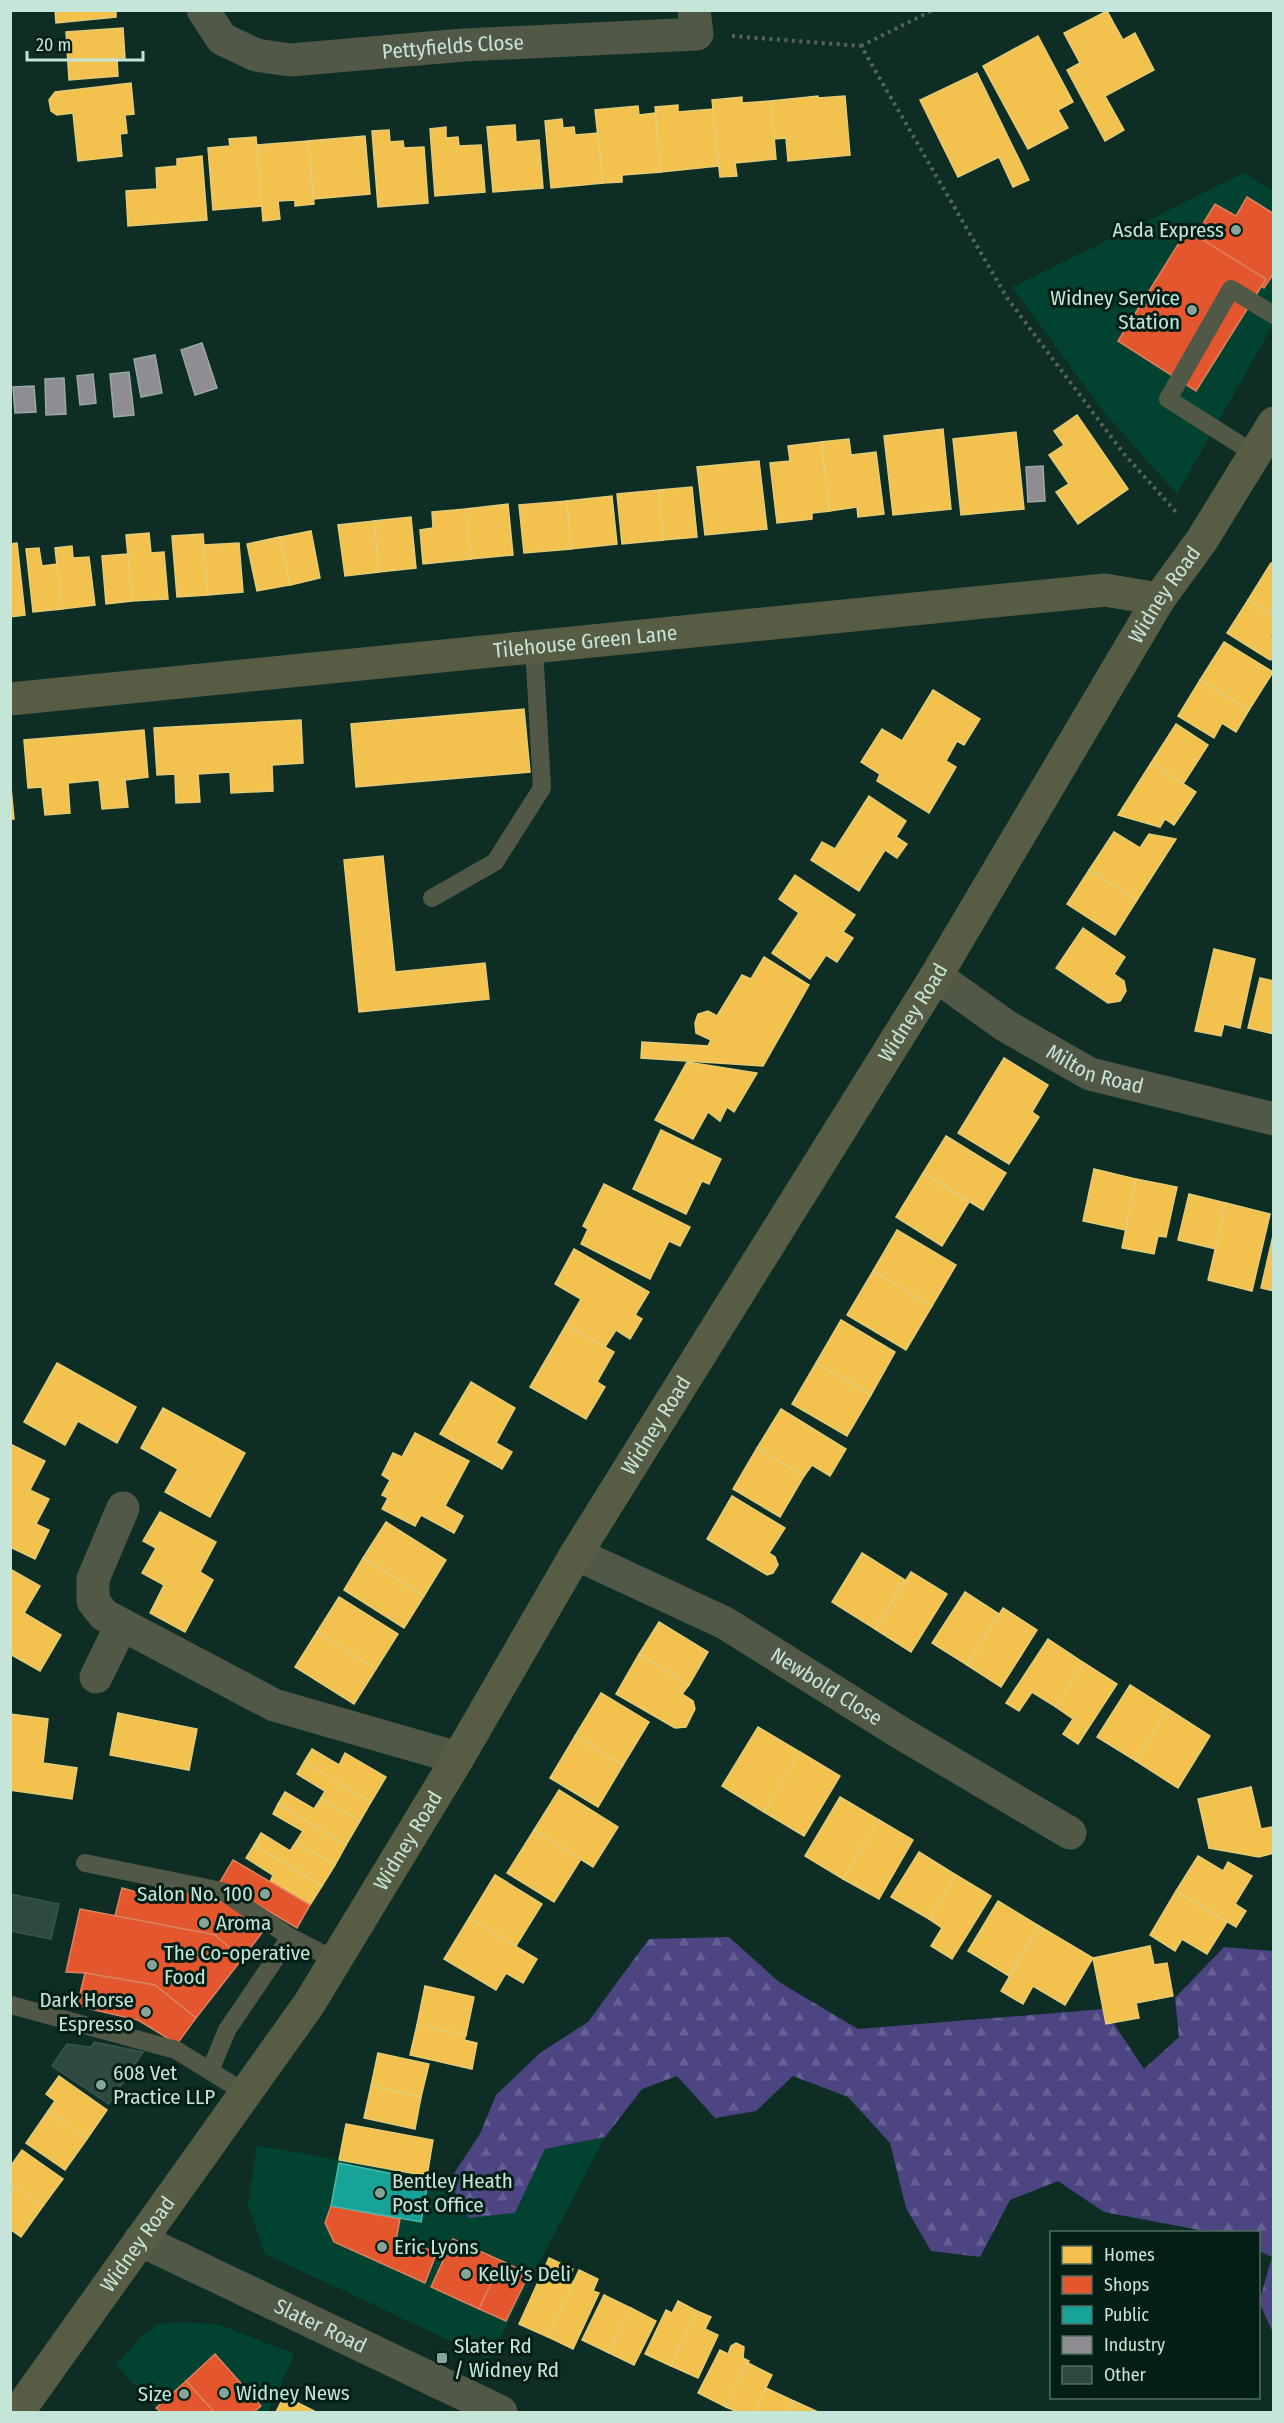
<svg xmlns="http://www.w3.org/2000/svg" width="1284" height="2423" viewBox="0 0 1284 2423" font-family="'Fira Sans Condensed',sans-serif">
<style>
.built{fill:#024231}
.forest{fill:url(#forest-firs)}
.homes{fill:#f2c14e;stroke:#e4cc77;stroke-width:1.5}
.shops{fill:#e4572e;stroke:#db8261;stroke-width:1.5}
.public{fill:#17a398;stroke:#4bb7ab;stroke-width:1.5}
.industry{fill:#8d8d92;stroke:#9ea7a7;stroke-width:1.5}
.building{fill:#2d4942;stroke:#39544c;stroke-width:1.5}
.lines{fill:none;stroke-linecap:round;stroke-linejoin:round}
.path{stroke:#5a6356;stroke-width:4;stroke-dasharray:3 4.5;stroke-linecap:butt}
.lane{stroke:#525846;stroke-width:18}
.street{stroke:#525846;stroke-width:33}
.secondary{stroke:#575d45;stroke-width:33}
.poi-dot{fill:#85a599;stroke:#031e15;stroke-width:2}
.labels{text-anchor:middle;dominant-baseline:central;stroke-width:6;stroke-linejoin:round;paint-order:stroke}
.street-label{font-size:21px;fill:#c5e5d8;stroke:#031e15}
.poi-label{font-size:21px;fill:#c5e5d8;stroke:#031e15;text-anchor:start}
</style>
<defs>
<pattern id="forest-firs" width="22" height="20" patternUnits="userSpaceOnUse" patternTransform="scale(1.5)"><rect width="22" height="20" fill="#4c4582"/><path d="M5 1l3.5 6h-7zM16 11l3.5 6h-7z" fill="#646093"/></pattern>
</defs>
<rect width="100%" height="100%" fill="#0e2d25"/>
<g class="built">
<polygon points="1244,173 1273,191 1273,325 1177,494 1107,416 1012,287"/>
<polygon points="605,2137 489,2359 265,2254 248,2205 257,2145 449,2181 469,2218 515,2213 545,2149"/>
<polygon points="180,2322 217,2324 295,2354 268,2412 161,2412 116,2365 142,2336 158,2324"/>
</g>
<polygon class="forest" points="729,1937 779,1982 858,2029 1104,2009 1144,2069 1179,2037 1175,1998 1224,1947 1273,1951 1273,2333 1259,2302 1272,2257 1259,2251 1258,2232 1210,2232 1104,2212 1058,2181 1010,2200 980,2257 931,2251 906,2208 890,2143 848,2097 793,2076 756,2111 715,2118 677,2076 642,2089 605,2137 545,2149 515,2213 469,2218 449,2181 480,2134 496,2095 540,2053 588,2022 649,1939"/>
<g class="homes">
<polygon points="55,10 116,10 116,17 56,23"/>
<polygon points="1107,11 1123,40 1135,33 1154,70 1105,96 1124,130 1105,141 1067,70 1080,63 1064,33"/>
<polygon points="123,28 125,58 117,58 118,76 69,80 66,32"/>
<polygon points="1038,36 1073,102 1058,110 1068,128 1028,149 983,66"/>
<polygon points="977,73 1029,180 1013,187 999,157 958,177 920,100"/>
<polygon points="131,83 134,114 125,115 127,133 120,134 122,156 78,161 73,113 57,115 51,111 49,100 55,92"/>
<polygon points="818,96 818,98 845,96 850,155 788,161 786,138 774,139 771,101"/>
<polygon points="742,97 742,103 771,101 776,159 735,163 737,176 720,177 712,100"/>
<polygon points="678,105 678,112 713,109 718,166 661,172 655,107"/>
<polygon points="638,106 639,115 655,113 661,172 622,175 622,182 603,183 595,110"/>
<polygon points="562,119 563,128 574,127 575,135 598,133 603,183 551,188 545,121"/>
<polygon points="515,125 516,142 539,140 543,188 493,192 487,127"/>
<polygon points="446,127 446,138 458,137 459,146 481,145 485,192 435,196 430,129"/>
<polygon points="389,130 390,142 403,141 404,148 424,147 428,203 378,207 372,131"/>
<polygon points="365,136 370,194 314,199 308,141"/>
<polygon points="256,137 262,206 213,210 208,148 230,146 229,139"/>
<polygon points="308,141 314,204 295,206 295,200 278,201 280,219 263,221 257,145"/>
<polygon points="202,156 207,220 128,226 126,191 157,189 156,168 177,166 177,159"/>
<polygon points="1077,415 1128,489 1078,524 1056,492 1069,484 1049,455 1064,445 1054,431"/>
<polygon points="943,429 951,509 893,515 884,436"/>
<polygon points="1016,432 1024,509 961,515 953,439"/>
<polygon points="849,439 851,455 876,452 884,514 858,517 857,507 830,511 821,442"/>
<polygon points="821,442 830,511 812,513 812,519 777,523 770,463 790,461 788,446"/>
<polygon points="759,461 767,529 705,535 697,467"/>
<polygon points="692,487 697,537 663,540 659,490"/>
<polygon points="659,490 663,540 622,544 617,494"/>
<polygon points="612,496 617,544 571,549 567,501"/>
<polygon points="567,501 571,549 524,553 519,505"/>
<polygon points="508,504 513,555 471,559 466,509"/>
<polygon points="466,509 471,559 423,564 420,530 433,528 432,512"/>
<polygon points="411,517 416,568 379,572 374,521"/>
<polygon points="374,521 379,572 345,576 338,525"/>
<polygon points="311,531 320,578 290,585 280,537"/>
<polygon points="149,533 151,553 164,552 168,599 132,601 126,535"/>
<polygon points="203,534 208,595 177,597 172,536"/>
<polygon points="280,537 290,585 257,591 247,544"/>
<polygon points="17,543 25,615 10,617 10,544"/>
<polygon points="239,543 243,592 208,595 204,545"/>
<polygon points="72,546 73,558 89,557 95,605 62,609 55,548"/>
<polygon points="39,548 42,566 57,564 62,609 33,612 26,549"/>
<polygon points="128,554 132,601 106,604 102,556"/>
<polygon points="1271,563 1274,564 1274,616 1248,600"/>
<polygon points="1248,600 1274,616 1274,631 1270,636 1274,638 1274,659 1270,660 1227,633"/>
<polygon points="1224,642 1273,672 1249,710 1200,680"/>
<polygon points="1200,680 1249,710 1236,732 1222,723 1214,738 1178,716"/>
<polygon points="933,690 980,719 964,745 957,741 946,761 956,767 929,813 877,781 880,774 861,762 882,729 902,741"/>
<polygon points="524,709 530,772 356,787 351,724"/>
<polygon points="301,720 303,763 272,765 273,791 231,793 230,772 198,774 200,802 176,803 175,774 157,775 154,728"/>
<polygon points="1176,724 1208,745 1183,784 1151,763"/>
<polygon points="144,730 148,777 125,780 128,807 102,809 99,780 68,783 70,813 45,815 42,787 28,788 24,740"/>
<polygon points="1151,763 1196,792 1174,825 1165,819 1160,827 1118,815"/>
<polygon points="10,777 14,819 10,819"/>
<polygon points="869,796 906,821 896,837 907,844 897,858 885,850 859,891 811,860 822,842 835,849"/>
<polygon points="1114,832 1140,848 1149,834 1176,839 1137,900 1089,870"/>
<polygon points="383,856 395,972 485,963 489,999 359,1012 344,860"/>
<polygon points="1089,870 1137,900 1115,935 1067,904"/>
<polygon points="795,875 855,915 843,932 853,938 837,962 826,955 810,979 772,953 799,913 779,899"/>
<polygon points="1083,928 1125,957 1114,974 1124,981 1126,991 1120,1001 1108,1003 1056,968"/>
<polygon points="1214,949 1255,959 1240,1028 1224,1024 1221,1036 1195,1031"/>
<polygon points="764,957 809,985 763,1066 641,1058 642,1042 708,1046 711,1040 696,1033 695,1023 698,1014 708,1011 717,1016 742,975 751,979"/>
<polygon points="1260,978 1274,981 1274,1034 1248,1028"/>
<polygon points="1004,1058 1048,1085 1032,1112 1039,1117 1009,1164 958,1133"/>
<polygon points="687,1062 757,1073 734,1112 727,1107 720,1121 708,1112 693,1139 655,1120"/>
<polygon points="661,1130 721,1159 709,1184 702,1181 686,1214 633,1189"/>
<polygon points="946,1136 1006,1173 983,1210 923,1173"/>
<polygon points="1094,1169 1136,1179 1126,1230 1083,1221"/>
<polygon points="923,1173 969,1202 942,1246 896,1217"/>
<polygon points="1136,1179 1177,1187 1166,1237 1158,1236 1154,1254 1122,1248"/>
<polygon points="604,1184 690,1227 680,1246 669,1241 650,1279 581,1244 588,1229 583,1226"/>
<polygon points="1189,1194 1226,1203 1216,1249 1178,1240"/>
<polygon points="1226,1203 1270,1214 1252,1291 1208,1280"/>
<polygon points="897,1230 956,1265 932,1306 873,1271"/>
<polygon points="1274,1231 1274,1291 1261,1288"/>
<polygon points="574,1249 649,1292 635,1315 642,1319 630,1339 616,1330 605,1347 566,1325 581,1299 555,1284"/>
<polygon points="873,1271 932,1306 906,1350 847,1315"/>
<polygon points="841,1320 895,1352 871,1395 816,1363"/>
<polygon points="566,1325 614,1352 597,1382 605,1387 586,1419 530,1387"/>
<polygon points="57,1363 136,1407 117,1443 78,1421 65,1445 24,1422"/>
<polygon points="816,1363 871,1395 847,1436 792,1404"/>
<polygon points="471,1382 515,1408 496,1443 512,1452 502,1469 440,1434"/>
<polygon points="163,1408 245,1453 210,1517 165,1492 178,1469 141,1448"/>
<polygon points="781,1409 846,1449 830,1476 812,1465 804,1476 757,1448"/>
<polygon points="415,1433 469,1461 445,1506 463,1516 454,1533 421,1515 415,1526 382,1509 388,1498 382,1495 390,1480 382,1475 393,1453 402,1457"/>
<polygon points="10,1444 45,1461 30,1490 49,1499 36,1524 49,1530 35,1559 10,1547"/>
<polygon points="757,1448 804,1476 780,1517 733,1489"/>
<polygon points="732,1496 785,1528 769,1553 775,1557 778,1565 773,1573 767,1575 707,1539"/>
<polygon points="160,1512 216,1542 200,1572 213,1580 185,1632 150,1613 164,1585 142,1573 156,1548 143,1541"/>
<polygon points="386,1522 446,1560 424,1596 363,1558"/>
<polygon points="862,1553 905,1580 875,1629 832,1602"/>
<polygon points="363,1558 424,1596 404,1628 344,1590"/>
<polygon points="10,1569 40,1586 24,1613 61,1635 40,1671 10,1654"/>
<polygon points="911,1572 947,1594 911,1652 875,1629"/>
<polygon points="965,1592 999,1614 967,1665 932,1643"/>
<polygon points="339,1597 398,1634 376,1669 317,1632"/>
<polygon points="1003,1608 1037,1630 1001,1687 967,1665"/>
<polygon points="659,1622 708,1652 689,1685 639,1654"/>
<polygon points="317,1632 376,1669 354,1704 295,1667"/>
<polygon points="1048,1639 1084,1663 1056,1707 1032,1692 1019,1711 1006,1703"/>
<polygon points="639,1654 689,1685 682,1694 693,1701 695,1709 686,1727 675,1728 616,1694"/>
<polygon points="1084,1663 1117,1684 1078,1744 1063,1734 1073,1719 1056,1707"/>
<polygon points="1130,1685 1168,1709 1136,1761 1097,1737"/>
<polygon points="601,1693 649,1722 623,1765 575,1736"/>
<polygon points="1168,1709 1210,1736 1178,1788 1136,1761"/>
<polygon points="118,1713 197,1729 189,1770 110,1755"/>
<polygon points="10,1714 48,1719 43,1763 77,1768 72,1799 10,1790"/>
<polygon points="758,1727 800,1752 764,1812 722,1786"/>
<polygon points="575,1736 623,1765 598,1807 550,1778"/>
<polygon points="312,1749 339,1765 345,1753 386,1777 371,1802 304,1762"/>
<polygon points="800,1752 840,1776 804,1836 764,1812"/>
<polygon points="304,1762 371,1802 360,1821 321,1798 325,1791 297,1774"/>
<polygon points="1251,1787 1261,1829 1272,1827 1274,1853 1259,1857 1209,1848 1198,1799"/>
<polygon points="559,1790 618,1827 593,1867 534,1830"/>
<polygon points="285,1792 314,1809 321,1798 360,1821 346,1845 278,1804"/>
<polygon points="840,1797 879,1820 843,1879 805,1856"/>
<polygon points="278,1804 346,1845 335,1865 296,1842 303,1831 273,1814"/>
<polygon points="879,1820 913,1840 879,1899 843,1879"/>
<polygon points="534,1830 581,1859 554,1902 507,1873"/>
<polygon points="261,1833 290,1851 296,1842 335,1865 322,1886 254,1845"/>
<polygon points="254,1845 322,1886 310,1905 270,1882 273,1875 246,1858"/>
<polygon points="919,1852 956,1875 929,1919 891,1897"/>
<polygon points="1198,1856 1223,1871 1228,1862 1252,1876 1235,1904 1246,1911 1236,1927 1176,1891"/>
<polygon points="495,1875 542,1904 516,1946 469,1918"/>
<polygon points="956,1875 991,1896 952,1959 931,1946 942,1928 929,1919"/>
<polygon points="1176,1891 1227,1922 1207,1954 1182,1939 1175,1951 1150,1935"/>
<polygon points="998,1901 1039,1926 1009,1976 968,1951"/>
<polygon points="469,1918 537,1959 523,1983 506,1973 496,1990 444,1959"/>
<polygon points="1039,1926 1093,1958 1065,2005 1033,1986 1023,2004 1001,1991"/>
<polygon points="1150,1946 1154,1965 1167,1963 1173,1996 1136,2003 1139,2018 1106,2024 1093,1958"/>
<polygon points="425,1986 474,1997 466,2035 417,2025"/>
<polygon points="417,2025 466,2035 464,2040 477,2043 472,2069 410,2055"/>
<polygon points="378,2053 429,2064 421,2097 371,2086"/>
<polygon points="59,2076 107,2110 87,2139 48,2111 55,2101 46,2094"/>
<polygon points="371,2086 421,2097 415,2129 364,2118"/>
<polygon points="48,2111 87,2139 65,2170 26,2143"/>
<polygon points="346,2124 433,2140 427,2176 339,2160"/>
<polygon points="22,2150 63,2179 43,2206 10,2183 10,2167"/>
<polygon points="10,2183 43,2206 21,2237 10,2229"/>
<polygon points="549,2258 573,2269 568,2280 574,2282 548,2337 519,2324"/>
<polygon points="579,2270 598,2279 593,2291 599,2293 573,2349 548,2337"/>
<polygon points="604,2295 631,2308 609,2353 582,2340"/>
<polygon points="678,2301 697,2311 671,2366 645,2354 666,2310 672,2313"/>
<polygon points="631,2308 656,2321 634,2365 609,2353"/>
<polygon points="697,2311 711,2317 705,2329 718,2335 698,2378 671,2366"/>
<polygon points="736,2343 744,2347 743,2358 749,2361 726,2407 698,2393 720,2350 728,2354 731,2346"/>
<polygon points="748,2363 772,2375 754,2412 738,2412 726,2407"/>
<polygon points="766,2388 794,2401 788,2412 754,2412"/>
<polygon points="284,2396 316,2412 276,2412"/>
<polygon points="794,2401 818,2412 788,2412"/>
</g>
<g class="shops">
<polygon points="1247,197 1274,214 1274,273 1264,288 1191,243 1215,204 1236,216"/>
<polygon points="1187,230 1266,279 1196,391 1118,341"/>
<polygon points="233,1860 310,1905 297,1928 220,1882"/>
<polygon points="156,1885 231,1904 264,1930 242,1959 215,1935 115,1916 122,1888 154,1897"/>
<polygon points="80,1909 215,1935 242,1959 196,2018 155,1985 85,1973 66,1972"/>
<polygon points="85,1973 155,1985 196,2018 177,2044 138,2020 77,2006"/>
<polygon points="331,2206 400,2219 396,2240 437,2252 425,2283 334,2242 325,2223"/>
<polygon points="453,2239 502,2261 479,2309 431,2287"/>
<polygon points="502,2261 529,2274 506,2321 479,2309"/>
<polygon points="215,2354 261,2406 254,2412 214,2412 186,2381"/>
<polygon points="186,2381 214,2412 161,2412 156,2408"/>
</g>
<polygon class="public" points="339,2163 428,2181 421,2222 331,2206"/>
<g class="industry">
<polygon points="202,343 217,388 195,395 181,350"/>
<polygon points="155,355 162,393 141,397 134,359"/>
<polygon points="129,372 134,415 114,417 110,374"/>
<polygon points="93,374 96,403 80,405 77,376"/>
<polygon points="64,378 66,414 46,415 45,379"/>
<polygon points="34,386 36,412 15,413 13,387"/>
<polygon points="1043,466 1045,501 1028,502 1026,467"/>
</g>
<g class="building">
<polygon points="10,1894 59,1904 51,1939 10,1931"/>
<polygon points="94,2042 143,2052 109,2104 52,2066 67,2044 91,2047"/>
</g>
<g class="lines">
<g class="path">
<polyline points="732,36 861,46 1007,298 1124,454 1177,513"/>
<polyline points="861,46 933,10"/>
</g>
<g class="lane">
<polyline points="1255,454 1168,399 1231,289 1274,315"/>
<polyline points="432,898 495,862 542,788 534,647"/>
<polyline points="85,1863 222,1891 290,1937"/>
<polyline points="11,2005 176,2050 210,2071"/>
<polyline points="247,2094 210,2071 227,2030 290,1937 335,1960"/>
</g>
<g class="street">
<path id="s1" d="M 203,10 L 222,39 L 256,55 L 290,60 L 464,45 L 697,34 L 694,10"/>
<path id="s2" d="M 936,976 L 1006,1026 L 1090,1074 L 1274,1119"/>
<polyline points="123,1508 93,1579 93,1601 104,1615 274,1705 458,1758"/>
<path id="s3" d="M 576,1554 L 725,1623 L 899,1732 L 1070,1833"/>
<polyline points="96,1677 121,1626"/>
<path id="s4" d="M 140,2240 L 501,2412"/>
</g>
<g class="secondary">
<path id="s5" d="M 10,699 L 1105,590 L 1159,599"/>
<path id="s6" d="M 18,2412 L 309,2004 L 458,1758 L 576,1554 L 936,976 L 1159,599 L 1202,540 L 1274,423"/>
</g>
</g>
<g class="poi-dot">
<circle cx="1236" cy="230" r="6"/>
<circle cx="1192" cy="310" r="6"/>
<circle cx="265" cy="1894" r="6"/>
<circle cx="204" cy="1923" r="6"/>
<circle cx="152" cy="1965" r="6"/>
<circle cx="146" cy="2012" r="6"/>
<circle cx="101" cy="2085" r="6"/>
<circle cx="380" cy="2193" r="6"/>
<circle cx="382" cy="2247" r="6"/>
<circle cx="466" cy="2274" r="6"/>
<rect x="436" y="2352" width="12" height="12" rx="3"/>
<circle cx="224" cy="2393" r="6"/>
<circle cx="184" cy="2394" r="6"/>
</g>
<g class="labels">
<g class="street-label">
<text stroke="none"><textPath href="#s1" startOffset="270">Pettyfields Close</textPath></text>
<text stroke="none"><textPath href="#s6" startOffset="2150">Widney Road</textPath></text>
<text stroke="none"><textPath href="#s5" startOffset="578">Tilehouse Green Lane</textPath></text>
<text stroke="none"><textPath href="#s6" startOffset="1662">Widney Road</textPath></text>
<text stroke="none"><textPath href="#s2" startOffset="186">Milton Road</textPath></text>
<text stroke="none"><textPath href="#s6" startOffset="1176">Widney Road</textPath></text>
<text stroke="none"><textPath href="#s3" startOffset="284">Newbold Close</textPath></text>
<text stroke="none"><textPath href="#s6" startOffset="692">Widney Road</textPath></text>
<text stroke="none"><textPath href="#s6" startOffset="206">Widney Road</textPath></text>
<text stroke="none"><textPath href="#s4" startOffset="200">Slater Road</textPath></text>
</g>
<g class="poi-label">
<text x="1224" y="230" text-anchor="end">Asda Express</text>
<text x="1180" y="298" text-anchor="end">Widney Service<tspan x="1180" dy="24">Station</tspan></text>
<text x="253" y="1894" text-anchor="end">Salon No. 100</text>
<text x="216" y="1923">Aroma</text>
<text x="164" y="1953">The Co-operative<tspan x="164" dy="24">Food</tspan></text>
<text x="134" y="2000" text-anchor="end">Dark Horse<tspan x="134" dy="24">Espresso</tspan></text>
<text x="113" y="2073">608 Vet<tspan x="113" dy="24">Practice LLP</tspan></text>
<text x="392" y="2181">Bentley Heath<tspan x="392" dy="24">Post Office</tspan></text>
<text x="394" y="2247">Eric Lyons</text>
<text x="478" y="2274">Kelly’s Deli</text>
<text x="454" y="2346">Slater Rd<tspan x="454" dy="24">/ Widney Rd</tspan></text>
<text x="236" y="2393">Widney News</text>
<text x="172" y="2394" text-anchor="end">Size</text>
</g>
</g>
<rect width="1284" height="2423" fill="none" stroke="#c5e5d8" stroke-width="24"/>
<rect x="1050" y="2231" width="210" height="168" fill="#031e15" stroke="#516e63" stroke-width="1.5"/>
<rect x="1062" y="2246" width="30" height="18" fill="#f2c14e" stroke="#516e63" stroke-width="1.5"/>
<text x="1104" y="2261" font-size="18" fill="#c5e5d8">Homes</text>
<rect x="1062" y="2276" width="30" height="18" fill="#e4572e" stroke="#516e63" stroke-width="1.5"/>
<text x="1104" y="2291" font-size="18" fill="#c5e5d8">Shops</text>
<rect x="1062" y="2306" width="30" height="18" fill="#17a398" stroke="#516e63" stroke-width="1.5"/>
<text x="1104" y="2321" font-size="18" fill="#c5e5d8">Public</text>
<rect x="1062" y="2336" width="30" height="18" fill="#8d8d92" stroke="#516e63" stroke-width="1.5"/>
<text x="1104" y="2351" font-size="18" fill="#c5e5d8">Industry</text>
<rect x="1062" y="2366" width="30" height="18" fill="#2d4942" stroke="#516e63" stroke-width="1.5"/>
<text x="1104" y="2381" font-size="18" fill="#c5e5d8">Other</text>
<path d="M27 51v9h116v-9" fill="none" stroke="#c5e5d8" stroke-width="3"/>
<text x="36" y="51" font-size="18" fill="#c5e5d8" stroke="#031e15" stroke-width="4.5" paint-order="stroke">20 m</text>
</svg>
